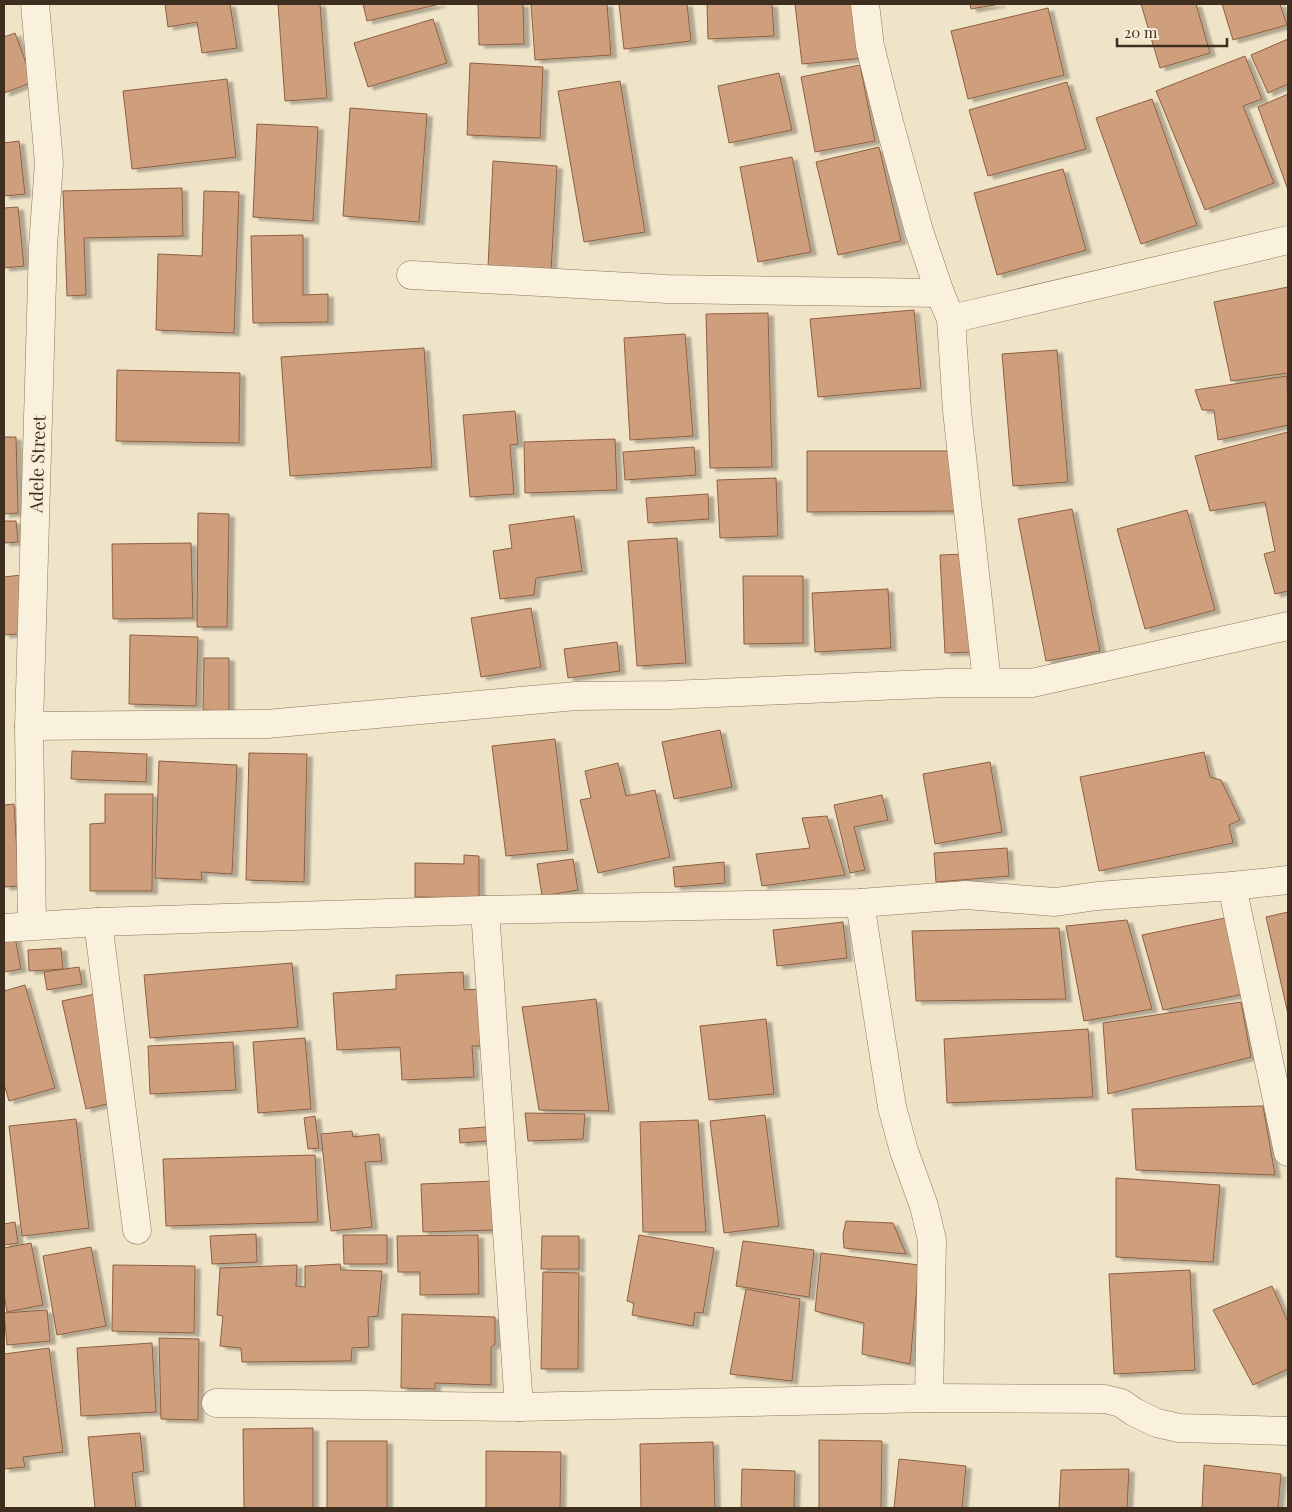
<svg xmlns="http://www.w3.org/2000/svg" width="1292" height="1512" viewBox="0 0 1292 1512" font-family="'Playfair Display',serif">
<style>
.building{fill:#cf9f7d;stroke:#8d5f41;filter:url(#shadow)}
.lines{fill:none;stroke-linecap:round;stroke-linejoin:round}
.minor-casing{stroke:#8d765c;stroke-width:29}
.minor{stroke:#faf1dc;stroke-width:28}
.labels{text-anchor:middle;dominant-baseline:central;stroke-width:4.5;stroke-linejoin:round;paint-order:stroke}
.street-label{font-size:18px;fill:#3d2e20;stroke:#f7eed8}
</style>
<defs>
<filter id="shadow"><feDropShadow dx="5.5" dy="3" stdDeviation="1" flood-color="#0004"/></filter>
</defs>
<rect width="100%" height="100%" fill="#f0e4c8"/>
<g class="building">
<polygon points="165,4 230,4 237,48 202,53 197,22 168,27"/>
<polygon points="278,4 320,4 327,98 285,101"/>
<polygon points="363,4 440,4 367,21"/>
<polygon points="478,4 523,4 524,44 479,45"/>
<polygon points="531,4 607,4 611,55 535,60"/>
<polygon points="619,4 687,4 691,41 624,49"/>
<polygon points="707,4 772,4 774,36 708,39"/>
<polygon points="795,4 858,4 864,58 802,64"/>
<polygon points="970,4 1000,4 971,9"/>
<polygon points="1141,4 1196,4 1210,53 1160,68"/>
<polygon points="1222,4 1280,4 1287,25 1233,40"/>
<polygon points="1048,8 1064,75 968,99 951,31"/>
<polygon points="433,19 447,63 368,87 354,43"/>
<polygon points="15,33 33,82 4,93 4,37"/>
<polygon points="1288,39 1288,84 1268,93 1251,55"/>
<polygon points="1245,56 1262,99 1243,106 1274,183 1205,210 1156,91"/>
<polygon points="470,63 543,67 540,138 467,135"/>
<polygon points="860,65 875,141 815,152 801,77"/>
<polygon points="779,73 792,130 729,143 718,86"/>
<polygon points="227,79 236,157 132,169 123,91"/>
<polygon points="620,81 645,232 584,242 558,91"/>
<polygon points="1067,82 1086,149 988,176 969,110"/>
<polygon points="1288,94 1288,190 1258,107"/>
<polygon points="1152,99 1197,225 1141,244 1096,118"/>
<polygon points="350,108 427,114 419,222 343,216"/>
<polygon points="257,124 318,127 313,221 253,217"/>
<polygon points="19,141 25,194 4,196 4,143"/>
<polygon points="879,147 901,241 838,255 816,162"/>
<polygon points="792,157 811,252 758,262 740,167"/>
<polygon points="493,161 557,166 551,271 488,267"/>
<polygon points="1063,169 1086,250 997,275 974,193"/>
<polygon points="182,188 183,236 84,238 86,295 67,296 63,191"/>
<polygon points="204,191 239,192 234,333 156,330 158,254 202,256"/>
<polygon points="18,207 24,266 4,268 4,208"/>
<polygon points="303,235 303,295 328,294 328,322 253,323 251,236"/>
<polygon points="1288,287 1288,373 1231,381 1214,302"/>
<polygon points="914,310 921,388 818,397 810,319"/>
<polygon points="768,313 772,467 710,468 706,314"/>
<polygon points="685,334 693,436 630,440 624,338"/>
<polygon points="424,348 432,467 290,476 281,357"/>
<polygon points="1057,350 1068,482 1013,486 1002,354"/>
<polygon points="117,370 240,373 239,443 116,441"/>
<polygon points="1287,376 1288,425 1218,440 1214,410 1202,410 1195,390"/>
<polygon points="515,411 518,444 510,445 514,494 470,497 463,415"/>
<polygon points="1288,432 1288,591 1275,594 1264,554 1275,551 1265,502 1210,511 1195,456"/>
<polygon points="4,437 16,437 18,513 4,514"/>
<polygon points="615,439 617,490 525,493 524,442"/>
<polygon points="694,447 696,475 625,480 623,452"/>
<polygon points="807,451 954,451 955,511 807,512"/>
<polygon points="776,478 778,536 720,538 717,480"/>
<polygon points="708,494 709,519 648,523 646,498"/>
<polygon points="1072,509 1100,651 1046,661 1018,519"/>
<polygon points="1187,510 1215,610 1145,629 1117,529"/>
<polygon points="198,513 229,514 227,627 197,627"/>
<polygon points="574,516 582,571 536,578 534,595 500,599 493,551 512,548 509,525"/>
<polygon points="4,521 16,521 18,542 4,543"/>
<polygon points="677,538 686,663 637,666 628,541"/>
<polygon points="191,543 193,618 113,619 112,544"/>
<polygon points="965,554 971,652 945,653 940,555"/>
<polygon points="21,575 27,633 4,635 4,577"/>
<polygon points="743,576 803,576 803,643 744,644"/>
<polygon points="888,589 891,648 815,652 812,593"/>
<polygon points="531,608 541,667 481,677 471,618"/>
<polygon points="130,635 198,637 196,706 129,704"/>
<polygon points="617,642 620,671 568,678 564,649"/>
<polygon points="204,658 229,658 229,711 203,710"/>
<polygon points="720,730 732,787 674,799 662,742"/>
<polygon points="555,739 568,850 506,856 492,746"/>
<polygon points="72,751 147,754 146,782 71,779"/>
<polygon points="1204,752 1210,777 1221,780 1240,820 1229,825 1233,843 1099,871 1080,777"/>
<polygon points="249,753 307,754 304,882 246,880"/>
<polygon points="159,761 237,765 232,874 201,872 202,880 155,878"/>
<polygon points="990,762 1002,832 935,844 923,774"/>
<polygon points="618,763 626,796 655,790 670,857 598,873 580,800 591,798 585,771"/>
<polygon points="105,794 153,794 152,891 90,891 90,824 105,823"/>
<polygon points="882,795 888,820 854,827 865,870 850,873 834,805"/>
<polygon points="14,804 19,886 4,887 4,805"/>
<polygon points="827,816 845,875 762,886 756,854 810,848 802,818"/>
<polygon points="1007,848 1009,876 936,882 934,853"/>
<polygon points="464,855 479,856 479,898 415,897 415,863 464,864"/>
<polygon points="573,859 578,890 542,896 537,864"/>
<polygon points="724,862 725,883 675,887 673,867"/>
<polygon points="1288,912 1288,1014 1266,917"/>
<polygon points="1230,917 1244,994 1163,1010 1142,935"/>
<polygon points="1127,920 1152,1009 1084,1021 1066,926"/>
<polygon points="843,922 847,958 777,966 773,930"/>
<polygon points="1059,928 1066,999 916,1001 912,931"/>
<polygon points="15,937 21,969 4,972 4,939"/>
<polygon points="61,948 63,969 29,971 28,950"/>
<polygon points="292,963 298,1027 150,1038 144,975"/>
<polygon points="79,967 82,984 47,990 44,972"/>
<polygon points="463,972 464,990 478,989 481,1046 472,1046 474,1077 402,1080 400,1047 337,1050 333,993 396,989 396,975"/>
<polygon points="25,985 55,1088 9,1101 4,1084 4,991"/>
<polygon points="95,994 119,1101 86,1109 62,1001"/>
<polygon points="596,999 609,1111 539,1110 522,1007"/>
<polygon points="1241,1002 1251,1057 1108,1094 1103,1023"/>
<polygon points="766,1019 774,1094 709,1100 700,1026"/>
<polygon points="1088,1029 1093,1097 947,1103 944,1039"/>
<polygon points="305,1038 311,1109 258,1113 253,1042"/>
<polygon points="233,1042 236,1090 150,1094 148,1046"/>
<polygon points="1263,1106 1275,1175 1136,1170 1132,1109"/>
<polygon points="525,1113 585,1114 583,1139 528,1141"/>
<polygon points="765,1115 779,1226 724,1233 710,1121"/>
<polygon points="315,1116 319,1148 308,1149 304,1118"/>
<polygon points="76,1119 89,1228 22,1236 9,1126"/>
<polygon points="698,1120 706,1232 643,1232 640,1122"/>
<polygon points="486,1127 487,1141 460,1143 459,1129"/>
<polygon points="352,1131 353,1137 379,1134 382,1161 365,1162 372,1227 331,1231 321,1134"/>
<polygon points="315,1155 318,1222 166,1226 163,1159"/>
<polygon points="1116,1178 1220,1185 1213,1262 1116,1257"/>
<polygon points="493,1181 495,1230 423,1232 421,1184"/>
<polygon points="846,1221 893,1223 906,1254 844,1248 843,1234"/>
<polygon points="15,1222 18,1243 4,1245 4,1224"/>
<polygon points="256,1234 257,1262 212,1264 210,1236"/>
<polygon points="343,1235 387,1235 387,1264 344,1264"/>
<polygon points="478,1235 479,1294 420,1295 420,1272 398,1272 397,1236"/>
<polygon points="639,1235 714,1248 703,1313 695,1312 693,1326 632,1315 634,1303 627,1301"/>
<polygon points="542,1236 579,1236 579,1269 541,1269"/>
<polygon points="743,1241 814,1250 809,1297 736,1286"/>
<polygon points="31,1243 43,1305 7,1312 4,1294 4,1248"/>
<polygon points="91,1247 106,1326 57,1335 43,1256"/>
<polygon points="821,1253 919,1265 910,1364 862,1354 864,1323 815,1311"/>
<polygon points="340,1264 341,1270 382,1271 378,1316 368,1317 369,1347 352,1348 351,1361 242,1362 241,1348 220,1346 223,1316 217,1315 220,1268 297,1265 296,1286 305,1287 305,1266"/>
<polygon points="113,1265 195,1266 194,1333 112,1331"/>
<polygon points="1190,1270 1195,1370 1114,1374 1109,1274"/>
<polygon points="543,1272 579,1273 578,1369 541,1369"/>
<polygon points="1272,1286 1288,1322 1288,1369 1253,1385 1213,1310"/>
<polygon points="746,1289 800,1299 792,1381 730,1374"/>
<polygon points="47,1310 50,1341 7,1345 4,1313"/>
<polygon points="402,1314 495,1317 495,1344 491,1347 491,1385 435,1383 435,1389 401,1388"/>
<polygon points="159,1338 199,1339 198,1420 161,1419"/>
<polygon points="152,1343 156,1412 81,1416 77,1348"/>
<polygon points="49,1348 63,1452 23,1457 25,1467 4,1469 4,1354"/>
<polygon points="313,1428 313,1508 244,1508 243,1429"/>
<polygon points="140,1433 144,1471 132,1473 136,1508 95,1508 88,1437"/>
<polygon points="819,1440 882,1441 881,1508 819,1508"/>
<rect x="327" y="1441" width="60" height="67"/>
<polygon points="713,1442 715,1508 641,1508 640,1444"/>
<polygon points="486,1451 561,1452 560,1508 486,1508"/>
<polygon points="899,1459 966,1466 962,1508 894,1508"/>
<polygon points="1204,1465 1281,1474 1278,1508 1202,1508"/>
<polygon points="742,1469 795,1471 794,1508 741,1508"/>
<polygon points="1129,1469 1127,1508 1059,1508 1061,1470"/>
</g>
<g class="lines">
<g class="minor-casing">
<g id="minor">
<polyline points="865,4 870,46 889,122 919,231 940,293 951,319 957,411 987,682"/>
<polyline points="411,275 667,289 940,293"/>
<polyline points="951,319 1288,240"/>
<polyline points="29,726 267,724 576,696 669,695 949,683 1032,683 1288,626"/>
<polyline points="1232,886 1288,1152"/>
<polyline points="860,903 892,1107 904,1151 924,1206 932,1240 929,1398"/>
<polyline points="485,910 519,1407"/>
<polyline points="98,922 137,1230"/>
<polyline points="32,925 29,726 43,247 49,163 35,4"/>
<polyline points="4,928 98,922 485,910 860,903 966,895 1055,902 1097,896 1232,886 1288,880"/>
<polyline points="216,1403 519,1407 929,1398 1105,1399 1121,1403 1134,1412 1157,1423 1179,1428 1288,1431"/>
</g>
</g>
<use href="#minor" class="minor"/>
</g>
<g class="labels">
<g class="street-label">
<text transform="translate(37 464) rotate(-88)">Adele Street</text>
</g>
</g>
<rect width="1292" height="1512" fill="none" stroke="#3d2e20" stroke-width="10"/>
<path d="M1117 38v8h110v-8" fill="none" stroke="#3d2e20" stroke-width="2.5"/>
<text x="1124" y="38" font-size="15" fill="#3d2e20" stroke="#f7eed8" stroke-width="4" paint-order="stroke">20 m</text>
</svg>
